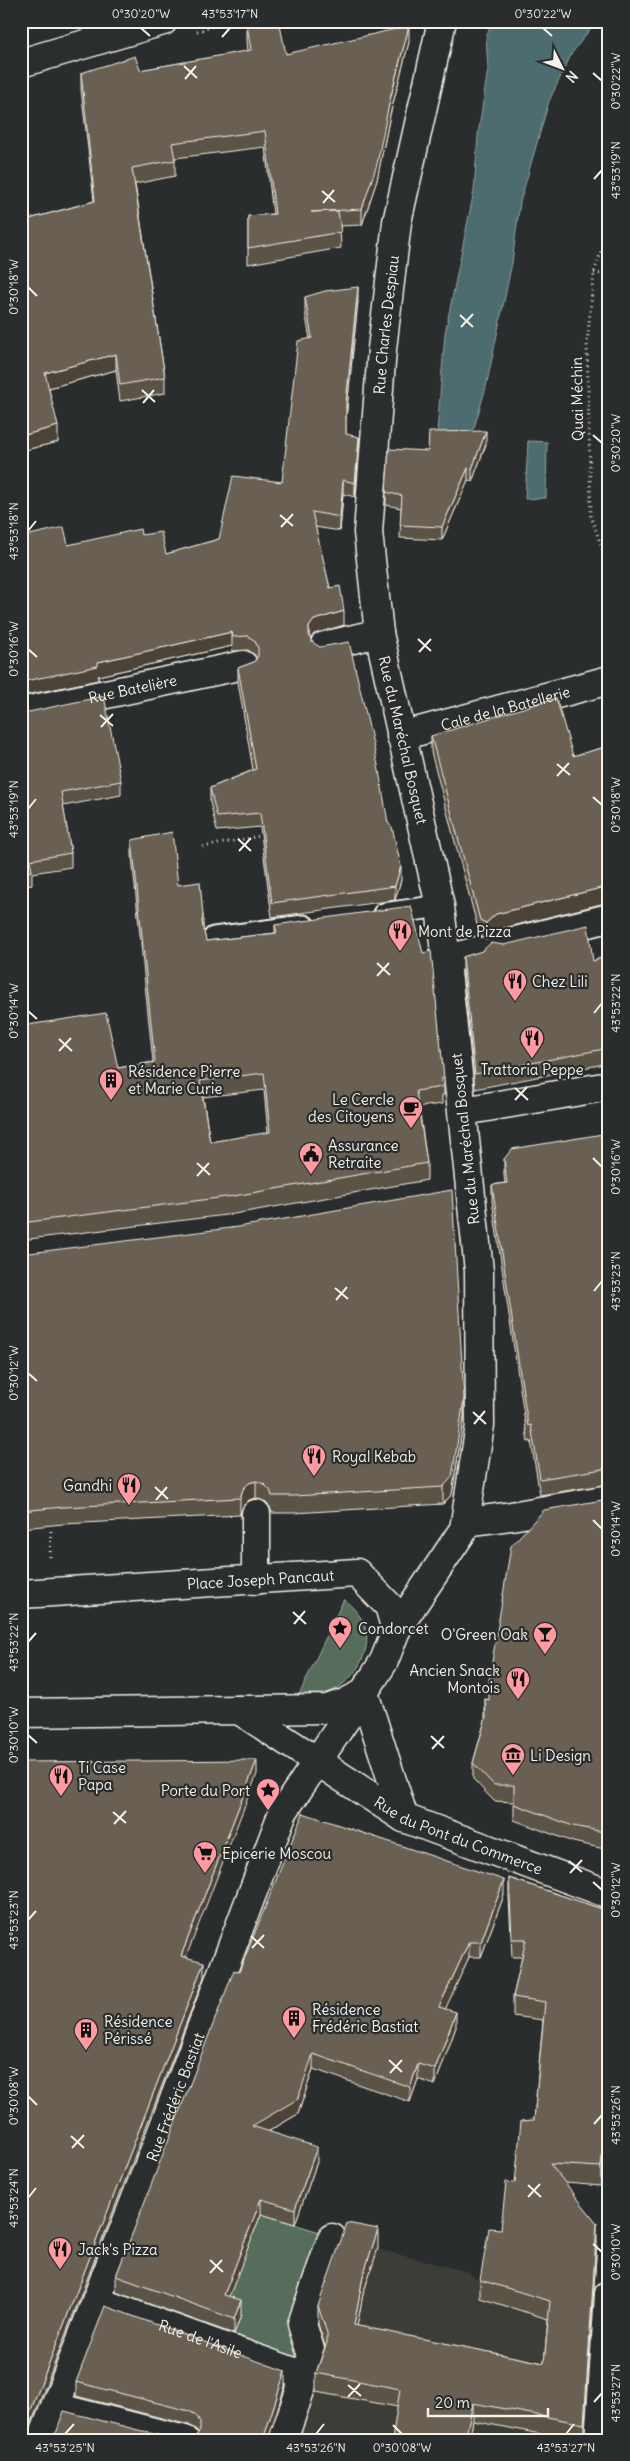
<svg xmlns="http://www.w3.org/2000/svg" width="630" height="2461" viewBox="0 0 630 2461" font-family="Delius,sans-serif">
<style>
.built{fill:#3e3c39}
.green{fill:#556d5a;stroke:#a4afa1}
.water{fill:#4e6c70;stroke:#90a1a0}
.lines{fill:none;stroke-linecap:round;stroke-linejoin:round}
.lane-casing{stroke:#f4f1e8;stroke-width:25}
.street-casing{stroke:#f4f1e8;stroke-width:31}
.secondary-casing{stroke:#f4f1e8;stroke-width:31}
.path{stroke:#f4f1e8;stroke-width:3;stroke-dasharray:1 4;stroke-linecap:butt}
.lane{stroke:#2a2d2e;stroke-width:21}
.street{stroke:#2a2d2e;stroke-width:28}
.secondary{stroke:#2a2d2e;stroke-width:28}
.wall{fill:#5c5247;stroke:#f4f1e8;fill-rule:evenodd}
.shaded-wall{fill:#4b4239;stroke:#f4f1e8}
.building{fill:#6b5f52;stroke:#f4f1e8;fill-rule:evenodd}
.ticks{fill:none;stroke:#f4f1e8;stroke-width:2}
.labels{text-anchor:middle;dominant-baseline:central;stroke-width:4.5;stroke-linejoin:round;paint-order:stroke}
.street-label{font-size:15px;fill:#f4f1e8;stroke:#2a2d2e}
.poi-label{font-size:15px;fill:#f4f1e8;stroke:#2a2d2e;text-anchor:start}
.neatline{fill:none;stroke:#f4f1e8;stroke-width:2}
.ticks-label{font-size:12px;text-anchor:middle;fill:#f4f1e8}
</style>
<rect width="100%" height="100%" fill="#2a2d2e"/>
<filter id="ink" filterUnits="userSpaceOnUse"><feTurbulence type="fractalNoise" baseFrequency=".02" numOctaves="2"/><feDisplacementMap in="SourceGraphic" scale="10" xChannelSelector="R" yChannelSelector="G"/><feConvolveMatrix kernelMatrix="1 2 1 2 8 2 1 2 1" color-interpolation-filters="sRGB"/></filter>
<g filter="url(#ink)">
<polygon class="built" points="341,2240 468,2272 474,2278 552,2300 583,2440 299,2440 333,2333 310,2323"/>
<g class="green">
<path d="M 344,1599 C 352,1607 362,1616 365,1627 C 373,1654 352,1683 328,1693 C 319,1697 308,1697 298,1697 Z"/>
<polygon points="261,2214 323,2233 289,2324 304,2346 298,2361 213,2333"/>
</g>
<g class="water">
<polygon points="493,21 600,21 591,28 572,53 549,101 520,202 512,263 486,387 474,428 460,444 436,445 445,333 474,191 478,135 488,69 486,37"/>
<polygon points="528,441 547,442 546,498 525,499"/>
</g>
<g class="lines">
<g class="lane-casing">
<g id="lane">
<polyline points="384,914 440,906"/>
<polyline points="214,938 304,926"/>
</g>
</g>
<g class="street-casing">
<g id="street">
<polyline points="324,646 379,633"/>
<path id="s1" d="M 21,712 L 243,665"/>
<path id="s2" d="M 401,736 L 609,680"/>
<polyline points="500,945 609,918"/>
<polyline points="445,960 477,951"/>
<polyline points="464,1111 609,1086"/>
<polyline points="467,1522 511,1516 609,1499"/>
<polyline points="256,1580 256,1514"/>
<path id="s3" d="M 96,2301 L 305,2376"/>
<polyline points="55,2407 185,2440"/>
<polyline points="283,2440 312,2356 302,2324 332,2238"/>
<polyline points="599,2440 609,2294"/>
</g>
</g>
<g class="secondary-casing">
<g id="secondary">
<polyline points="21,63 163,21"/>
<path id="s4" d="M 21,1594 L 357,1573 L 389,1606 L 396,1630"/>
<polyline points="364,1693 404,1818"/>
<polyline points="239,1710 327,1709 345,1703 364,1693"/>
<path id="s5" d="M 21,1713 L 239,1710 L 404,1818 L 609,1894"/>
<path id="s6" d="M 42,2440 L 164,2126 L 283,1812 L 374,1677 L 384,1661 L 396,1630 L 464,1529 L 480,1425 L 479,1271 L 440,906 L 379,633 L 368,532 L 382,349 L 397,222 L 442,21"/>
</g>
</g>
<g class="path">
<polyline points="197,31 232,21"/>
<polyline points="609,228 594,273 587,343 591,516 609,568"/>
<polyline points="594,273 609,275"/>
<polyline points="203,847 265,835"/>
<polyline points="50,1557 51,1527"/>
</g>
<use href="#lane" class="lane"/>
<use href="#street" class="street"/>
<use href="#secondary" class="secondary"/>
</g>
<g class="wall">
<polygon points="247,25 286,54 409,42 390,115 377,180 362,225 340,226 341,248 248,264 248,216 273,214 265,147 175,158 175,176 135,184 165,377 165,393 120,401 116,370 49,388 58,442 21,451 21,220 22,221 94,201 81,89 81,73 140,70 248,51 247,41"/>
<polygon points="305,297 358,301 346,418 346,434 359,451 355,497 343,494 340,531 315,527 330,588 344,625 314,634 311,639 388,823 401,880 395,900 272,917 260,827 217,831 210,802 210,788 253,770 238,682 238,668 254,662 256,658 255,655 248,650 233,651 232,646 98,676 98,680 21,696 21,537 68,545 141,535 166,554 219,539 282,482 310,339 305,311"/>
<polygon points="486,444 472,482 468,480 442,540 400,538 401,508 386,505 386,492 428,451"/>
<polygon points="21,713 121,781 121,795 63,806 71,853 71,867 32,873 32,885 21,887"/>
<polygon points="431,736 573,756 609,746 609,903 605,903 496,930 486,939 480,936 431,752"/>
<path d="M 132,840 L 178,885 L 203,929 L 206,941 L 275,933 L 275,925 L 444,1078 L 444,1095 L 442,1095 L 442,1104 L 419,1107 L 427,1163 L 427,1180 L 234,1214 L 21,1240 L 21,1026 L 118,1068 L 153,1062 L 132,857 ZM 264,1090 L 268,1133 L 210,1142 L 203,1097 Z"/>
<polygon points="504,945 593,961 609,955 609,1063 475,1089 463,971 463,957"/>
<polygon points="609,1133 609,1484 540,1495 531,1441 528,1442 492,1201 492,1185 505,1183 504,1175 504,1159"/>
<polygon points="21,1254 464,1416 452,1494 443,1504 294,1513 272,1513 270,1507 264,1501 256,1498 249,1500 243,1506 240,1515 63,1524 21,1528"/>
<polygon points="609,1499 609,1850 573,1842 514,1820 514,1802 494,1801 473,1779 473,1763 485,1720 485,1699 489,1700"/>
<polygon points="509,1878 605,1910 601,2186 566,2183 597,2241 584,2440 572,2440 473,2421 469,2440 392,2440 398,2407 316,2392 316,2373 325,2346 318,2324 318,2306 378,2248 363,2294 357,2326 544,2363 548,2319 480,2298 480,2280 501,2229 534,2120 543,2020 513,2016 513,1997 522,1957 512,1957 509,1897"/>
<polygon points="504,1895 481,1957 469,1957 445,2009 456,2027 435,2085 418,2079 410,2102 313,2069 298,2114 269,2131 317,2162 295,2224 261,2214 229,2296 241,2315 234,2334 116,2292 116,2276 239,1972"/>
<polygon points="76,2382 285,2386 268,2440 191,2440 196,2436 198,2433 196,2429 189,2425 76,2396"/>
</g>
<g class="shaded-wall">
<polygon points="409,26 409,42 390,115 377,180 362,225 362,209"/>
<polygon points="358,287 358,301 346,418 346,403"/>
<polygon points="116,354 116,370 45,389 45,373"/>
<polygon points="58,426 58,442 21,451 21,436"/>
<polygon points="486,431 486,444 472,482 472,469"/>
<polygon points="359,437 359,451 355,497 355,483"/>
<polygon points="468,468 468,480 442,540 442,527"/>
<polygon points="343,480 343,494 340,531 340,517"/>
<polygon points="344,611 344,625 314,634 309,641 309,649 309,627 314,620"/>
<polygon points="232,632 232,646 98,676 98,680 21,696 21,682 98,662"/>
<polygon points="401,866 401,880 395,900 395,886"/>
<polygon points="605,887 605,903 496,930 486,939 486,923 496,914"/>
<polygon points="203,915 203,932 202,922"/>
<polygon points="464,1399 464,1416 452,1494 443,1504 443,1487"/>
<polygon points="256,1481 256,1498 249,1500 243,1506 240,1515 240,1498 243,1489 249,1483"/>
<polygon points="257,1760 257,1774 181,1970 181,1956"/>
<polygon points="504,1880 504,1895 481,1957 481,1942"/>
<polygon points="469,1942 469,1957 439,2023 439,2007"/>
<polygon points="204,1962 204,1977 27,2434 27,2420"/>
<polygon points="456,2012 456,2027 435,2085 435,2069"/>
<polygon points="313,2054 313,2069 298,2114 252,2141 252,2126"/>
<polygon points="418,2064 418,2079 410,2102 410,2087"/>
<polygon points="609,2080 609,2098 601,2186 601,2167"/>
<polygon points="317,2147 317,2162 295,2224 295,2209"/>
<polygon points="261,2199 261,2214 224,2310 224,2295"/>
<polygon points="597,2223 597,2241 584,2440 584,2424"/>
<polygon points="378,2229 378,2248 363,2294 354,2343 354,2325 363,2276"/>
<polygon points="241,2300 241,2315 234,2334 234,2319"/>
<polygon points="285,2371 285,2386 268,2440 263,2440"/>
<polygon points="473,2403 473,2421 469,2440 465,2440"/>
</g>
<g class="building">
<polygon points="261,21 279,21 286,54 409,26 390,99 377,164 362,209 311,212 338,211 341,232 248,248 248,216 275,214 265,131 172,143 175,160 132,168 165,377 120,385 116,354 45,373 58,426 21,436 21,220 22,221 95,201 81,73 135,56 140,70 251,50 247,25"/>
<polygon points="358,287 346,403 346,434 359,437 355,483 343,480 340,517 312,512 330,588 340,586 344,611 314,620 309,627 309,635 312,642 320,647 349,642 378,765 388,823 392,827 401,866 395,886 272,903 260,813 217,817 210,788 256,769 238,668 254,662 258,656 258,648 255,641 248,636 233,637 232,632 98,662 98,666 21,682 21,537 64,527 68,545 140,529 141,535 161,532 166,554 219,539 233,476 282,482 298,341 312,338 305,297 325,291"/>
<polygon points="486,431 472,469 468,468 442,527 400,525 402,496 386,492 389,449 428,451 429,432"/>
<polygon points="104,696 121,781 61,792 71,853 30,860 32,871 21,873 21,713 24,713"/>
<polygon points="556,698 573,756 609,746 609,887 605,887 496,914 486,923 480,920 431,736"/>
<path d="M 172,832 L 178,885 L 200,882 L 203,915 L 202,922 L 206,941 L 277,933 L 275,925 L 411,906 L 423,953 L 431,951 L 444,1078 L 441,1079 L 442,1087 L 416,1091 L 427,1163 L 234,1196 L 21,1223 L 21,1026 L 106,1013 L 118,1068 L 155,1062 L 132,840 ZM 264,1073 L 270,1132 L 210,1142 L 200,1081 Z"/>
<polygon points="588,925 593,961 609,955 609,1048 475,1074 463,957 482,951 491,943 504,945"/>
<polygon points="609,1133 609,1468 540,1479 531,1425 528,1426 492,1185 507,1183 504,1159 512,1149"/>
<polygon points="452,1190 464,1399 452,1477 443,1487 294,1496 272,1496 270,1490 264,1484 256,1481 249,1483 243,1489 240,1498 63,1507 21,1511 21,1254 238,1227"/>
<polygon points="609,1499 609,1833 573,1826 514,1804 514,1785 494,1785 473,1763 486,1717 485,1699 489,1700 489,1680 511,1546 544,1510"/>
<polygon points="257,1760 181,1956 204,1962 27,2420 27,2428 30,2436 36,2440 21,2440 21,1762"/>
<polygon points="303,1813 504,1880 481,1942 469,1942 439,2007 456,2012 435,2069 418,2064 410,2087 313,2054 298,2099 252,2126 317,2147 295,2209 261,2199 224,2295 241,2300 234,2319 116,2276 234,1970 239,1972"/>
<polygon points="509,1878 605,1910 609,1915 609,2080 601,2167 550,2164 597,2223 584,2424 473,2403 465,2440 392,2440 400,2389 316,2373 327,2342 327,2333 318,2306 347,2223 378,2229 363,2276 354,2325 544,2363 550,2301 480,2280 489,2228 501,2229 506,2182 515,2183 521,2121 534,2120 545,2002 513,1997 526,1939 512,1939"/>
<polygon points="105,2306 285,2371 263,2440 191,2440 196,2436 200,2430 200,2422 196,2415 189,2411 76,2382"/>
<polygon points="64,2411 177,2440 47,2440 51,2438 57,2431"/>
</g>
</g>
<path class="ticks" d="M 141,28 L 150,36M 543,28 L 552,36M 222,37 L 230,28M 184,66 L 197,78M 593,73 L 602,81M 185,79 L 196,66M 594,179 L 602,170M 322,191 L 335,202M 323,203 L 334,190M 28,287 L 37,296M 460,315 L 473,327M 461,327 L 473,314M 142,390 L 155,402M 143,403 L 154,390M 593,435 L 602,443M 280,515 L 293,526M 281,527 L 293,514M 28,531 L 36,521M 418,639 L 431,651M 28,649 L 37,657M 419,652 L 431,639M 100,715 L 113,726M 101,727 L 113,714M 557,764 L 570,775M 557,776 L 569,763M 593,797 L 602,805M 28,809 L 36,799M 238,839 L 251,851M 239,851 L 251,838M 377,963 L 390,975M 377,976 L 389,963M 28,1011 L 37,1019M 594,1013 L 602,1003M 59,1039 L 72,1051M 59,1051 L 71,1038M 515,1088 L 528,1100M 515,1100 L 527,1087M 593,1158 L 602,1167M 197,1163 L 210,1175M 197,1176 L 209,1163M 335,1288 L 348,1299M 594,1291 L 602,1281M 336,1300 L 347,1287M 28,1373 L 37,1381M 473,1412 L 486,1424M 474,1424 L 485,1411M 155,1487 L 168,1499M 156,1500 L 167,1487M 593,1520 L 602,1529M 293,1612 L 306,1624M 294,1624 L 305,1611M 28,1642 L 36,1633M 28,1735 L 37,1743M 431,1736 L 444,1748M 432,1749 L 444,1736M 113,1812 L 126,1823M 114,1824 L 126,1811M 569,1861 L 582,1872M 570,1873 L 582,1860M 593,1882 L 602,1890M 28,1920 L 36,1911M 251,1936 L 264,1948M 252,1948 L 264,1935M 389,2060 L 402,2072M 390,2073 L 402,2060M 28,2096 L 37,2105M 594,2124 L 602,2115M 71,2136 L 84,2148M 72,2148 L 84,2135M 528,2185 L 541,2197M 528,2197 L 540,2184M 28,2198 L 36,2188M 593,2244 L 602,2252M 210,2260 L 223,2272M 210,2273 L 222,2260M 348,2385 L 361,2396M 348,2397 L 360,2384M 594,2402 L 602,2393M 393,2425 L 402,2434M 65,2434 L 74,2424M 316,2434 L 324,2424M 566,2434 L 574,2424"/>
<defs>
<g id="restaurant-pin" transform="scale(1.25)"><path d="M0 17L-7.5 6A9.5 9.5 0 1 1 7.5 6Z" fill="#ff9aa2" stroke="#2a2d2e"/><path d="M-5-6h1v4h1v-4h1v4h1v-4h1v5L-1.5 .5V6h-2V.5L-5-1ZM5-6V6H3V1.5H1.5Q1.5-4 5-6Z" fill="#111"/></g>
<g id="building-pin" transform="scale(1.25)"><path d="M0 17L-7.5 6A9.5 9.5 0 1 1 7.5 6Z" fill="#ff9aa2" stroke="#2a2d2e"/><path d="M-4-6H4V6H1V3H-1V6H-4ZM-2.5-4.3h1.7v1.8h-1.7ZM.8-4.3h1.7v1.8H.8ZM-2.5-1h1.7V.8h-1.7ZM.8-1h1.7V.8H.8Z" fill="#111"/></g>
<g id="cafe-pin" transform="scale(1.25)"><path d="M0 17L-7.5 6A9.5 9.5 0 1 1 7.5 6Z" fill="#ff9aa2" stroke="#2a2d2e"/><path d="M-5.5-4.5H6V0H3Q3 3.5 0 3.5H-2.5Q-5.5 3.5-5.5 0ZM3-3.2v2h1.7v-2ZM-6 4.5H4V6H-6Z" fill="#111"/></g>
<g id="civic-pin" transform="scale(1.25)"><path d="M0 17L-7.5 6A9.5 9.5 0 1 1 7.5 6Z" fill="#ff9aa2" stroke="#2a2d2e"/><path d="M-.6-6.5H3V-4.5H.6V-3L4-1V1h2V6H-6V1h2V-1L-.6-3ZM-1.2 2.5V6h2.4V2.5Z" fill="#111"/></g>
<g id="sight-pin" transform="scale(1.25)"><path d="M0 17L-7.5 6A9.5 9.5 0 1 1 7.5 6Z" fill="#ff9aa2" stroke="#2a2d2e"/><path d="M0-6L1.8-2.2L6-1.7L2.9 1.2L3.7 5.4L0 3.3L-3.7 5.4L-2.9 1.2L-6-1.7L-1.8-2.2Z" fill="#111"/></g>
<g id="bar-pin" transform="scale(1.25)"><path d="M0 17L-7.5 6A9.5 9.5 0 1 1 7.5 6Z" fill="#ff9aa2" stroke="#2a2d2e"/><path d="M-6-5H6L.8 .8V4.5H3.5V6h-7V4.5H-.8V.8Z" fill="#111"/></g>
<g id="museum-pin" transform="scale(1.25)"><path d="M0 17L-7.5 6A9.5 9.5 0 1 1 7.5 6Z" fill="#ff9aa2" stroke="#2a2d2e"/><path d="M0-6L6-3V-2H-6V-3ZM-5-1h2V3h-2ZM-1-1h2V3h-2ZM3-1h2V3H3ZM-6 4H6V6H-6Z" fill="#111"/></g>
<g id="supermarket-pin" transform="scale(1.25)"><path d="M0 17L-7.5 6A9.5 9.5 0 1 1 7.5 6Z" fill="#ff9aa2" stroke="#2a2d2e"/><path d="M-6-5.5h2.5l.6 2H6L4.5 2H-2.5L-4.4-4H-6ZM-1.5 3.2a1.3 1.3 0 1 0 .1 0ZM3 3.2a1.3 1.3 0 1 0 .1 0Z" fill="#111"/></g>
</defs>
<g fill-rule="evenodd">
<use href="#restaurant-pin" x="400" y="931"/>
<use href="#restaurant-pin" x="515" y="981"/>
<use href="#restaurant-pin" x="532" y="1038"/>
<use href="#building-pin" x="111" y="1080"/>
<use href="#cafe-pin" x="411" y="1108"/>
<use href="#civic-pin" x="311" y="1154"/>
<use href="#restaurant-pin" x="314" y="1456"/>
<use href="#restaurant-pin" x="129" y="1485"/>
<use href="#sight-pin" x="340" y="1628"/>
<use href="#bar-pin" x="545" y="1634"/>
<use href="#restaurant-pin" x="518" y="1679"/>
<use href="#museum-pin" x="513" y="1755"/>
<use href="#restaurant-pin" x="61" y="1776"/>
<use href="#sight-pin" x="268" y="1790"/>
<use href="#supermarket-pin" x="205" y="1853"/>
<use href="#building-pin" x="294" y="2018"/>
<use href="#building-pin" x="86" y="2030"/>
<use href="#restaurant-pin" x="60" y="2249"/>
</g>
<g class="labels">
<g class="street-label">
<text stroke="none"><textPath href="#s6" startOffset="2225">Rue Charles Despiau</textPath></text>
<text transform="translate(577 399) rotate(-91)">Quai Méchin</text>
<text stroke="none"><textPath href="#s1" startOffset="114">Rue Batelière</textPath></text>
<text stroke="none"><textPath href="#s2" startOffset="108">Cale de la Batellerie</textPath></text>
<text transform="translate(403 740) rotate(77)">Rue du Maréchal Bosquet</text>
<text transform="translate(465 1139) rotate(-96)">Rue du Maréchal Bosquet</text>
<text stroke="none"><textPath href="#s4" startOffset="240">Place Joseph Pancaut</textPath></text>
<text stroke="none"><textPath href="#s5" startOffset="472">Rue du Pont du Commerce</textPath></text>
<text stroke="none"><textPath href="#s6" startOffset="368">Rue Frédéric Bastiat</textPath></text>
<text stroke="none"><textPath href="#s3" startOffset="111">Rue de l'Asile</textPath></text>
</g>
<g class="poi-label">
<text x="418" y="931">Mont de Pizza</text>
<text x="532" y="981">Chez Lili</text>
<text x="532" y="1069" text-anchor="middle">Trattoria Peppe</text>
<text x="128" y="1071">Résidence Pierre<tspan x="128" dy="17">et Marie Curie</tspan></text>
<text x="394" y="1099" text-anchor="end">Le Cercle<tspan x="394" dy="17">des Citoyens</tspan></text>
<text x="328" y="1145">Assurance<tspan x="328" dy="17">Retraite</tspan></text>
<text x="332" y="1456">Royal Kebab</text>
<text x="112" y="1485" text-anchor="end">Gandhi</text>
<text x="358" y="1628">Condorcet</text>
<text x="528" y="1634" text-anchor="end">O'Green Oak</text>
<text x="500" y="1670" text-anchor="end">Ancien Snack<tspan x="500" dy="17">Montois</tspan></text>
<text x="530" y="1755">Li Design</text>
<text x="78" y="1767">Ti Case<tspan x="78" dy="17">Papa</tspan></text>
<text x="250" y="1790" text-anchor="end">Porte du Port</text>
<text x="222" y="1853">Epicerie Moscou</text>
<text x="312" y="2009">Résidence<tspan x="312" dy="17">Frédéric Bastiat</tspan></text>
<text x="104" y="2021">Résidence<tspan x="104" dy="17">Périssé</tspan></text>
<text x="78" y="2249">Jack's Pizza</text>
</g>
</g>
<rect width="630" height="2461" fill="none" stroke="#2a2d2e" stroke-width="55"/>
<g transform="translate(562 68) rotate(132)" stroke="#2a2d2e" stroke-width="4" paint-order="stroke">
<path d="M0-4L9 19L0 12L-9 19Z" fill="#f4f1e8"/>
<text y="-8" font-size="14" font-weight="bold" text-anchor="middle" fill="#f4f1e8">N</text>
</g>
<path d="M428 2408v8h120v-8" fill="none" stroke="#f4f1e8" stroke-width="2.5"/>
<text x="435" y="2408" font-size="15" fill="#f4f1e8" stroke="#2a2d2e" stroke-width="4" paint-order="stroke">20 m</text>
<rect x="28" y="28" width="574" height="2406" class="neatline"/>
<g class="ticks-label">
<text x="141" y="18">0°30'20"W</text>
<text x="230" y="18">43°53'17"N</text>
<text x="543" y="18">0°30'22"W</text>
<text transform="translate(616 81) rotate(-90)" y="4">0°30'22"W</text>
<text transform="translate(616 170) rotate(-90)" y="4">43°53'19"N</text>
<text transform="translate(14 287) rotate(-90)" y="4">0°30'18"W</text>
<text transform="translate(616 443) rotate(-90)" y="4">0°30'20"W</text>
<text transform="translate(14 531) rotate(-90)" y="4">43°53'18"N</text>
<text transform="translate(14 649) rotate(-90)" y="4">0°30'16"W</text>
<text transform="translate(616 805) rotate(-90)" y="4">0°30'18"W</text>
<text transform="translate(14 809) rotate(-90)" y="4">43°53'19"N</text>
<text transform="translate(616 1003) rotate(-90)" y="4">43°53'22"N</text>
<text transform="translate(14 1011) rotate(-90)" y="4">0°30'14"W</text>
<text transform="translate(616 1167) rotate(-90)" y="4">0°30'16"W</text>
<text transform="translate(616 1281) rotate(-90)" y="4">43°53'23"N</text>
<text transform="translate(14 1373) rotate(-90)" y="4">0°30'12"W</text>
<text transform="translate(616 1529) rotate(-90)" y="4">0°30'14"W</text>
<text transform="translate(14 1642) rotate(-90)" y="4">43°53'22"N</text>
<text transform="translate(14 1735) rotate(-90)" y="4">0°30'10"W</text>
<text transform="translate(616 1890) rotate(-90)" y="4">0°30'12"W</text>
<text transform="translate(14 1920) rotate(-90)" y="4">43°53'23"N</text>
<text transform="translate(14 2096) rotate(-90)" y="4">0°30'08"W</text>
<text transform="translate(616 2115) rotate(-90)" y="4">43°53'26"N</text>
<text transform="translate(14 2198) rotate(-90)" y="4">43°53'24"N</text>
<text transform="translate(616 2252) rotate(-90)" y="4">0°30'10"W</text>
<text transform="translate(616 2393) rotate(-90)" y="4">43°53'27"N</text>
<text x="65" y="2452">43°53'25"N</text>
<text x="316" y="2452">43°53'26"N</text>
<text x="402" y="2452">0°30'08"W</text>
<text x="566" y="2452">43°53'27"N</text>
</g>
</svg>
